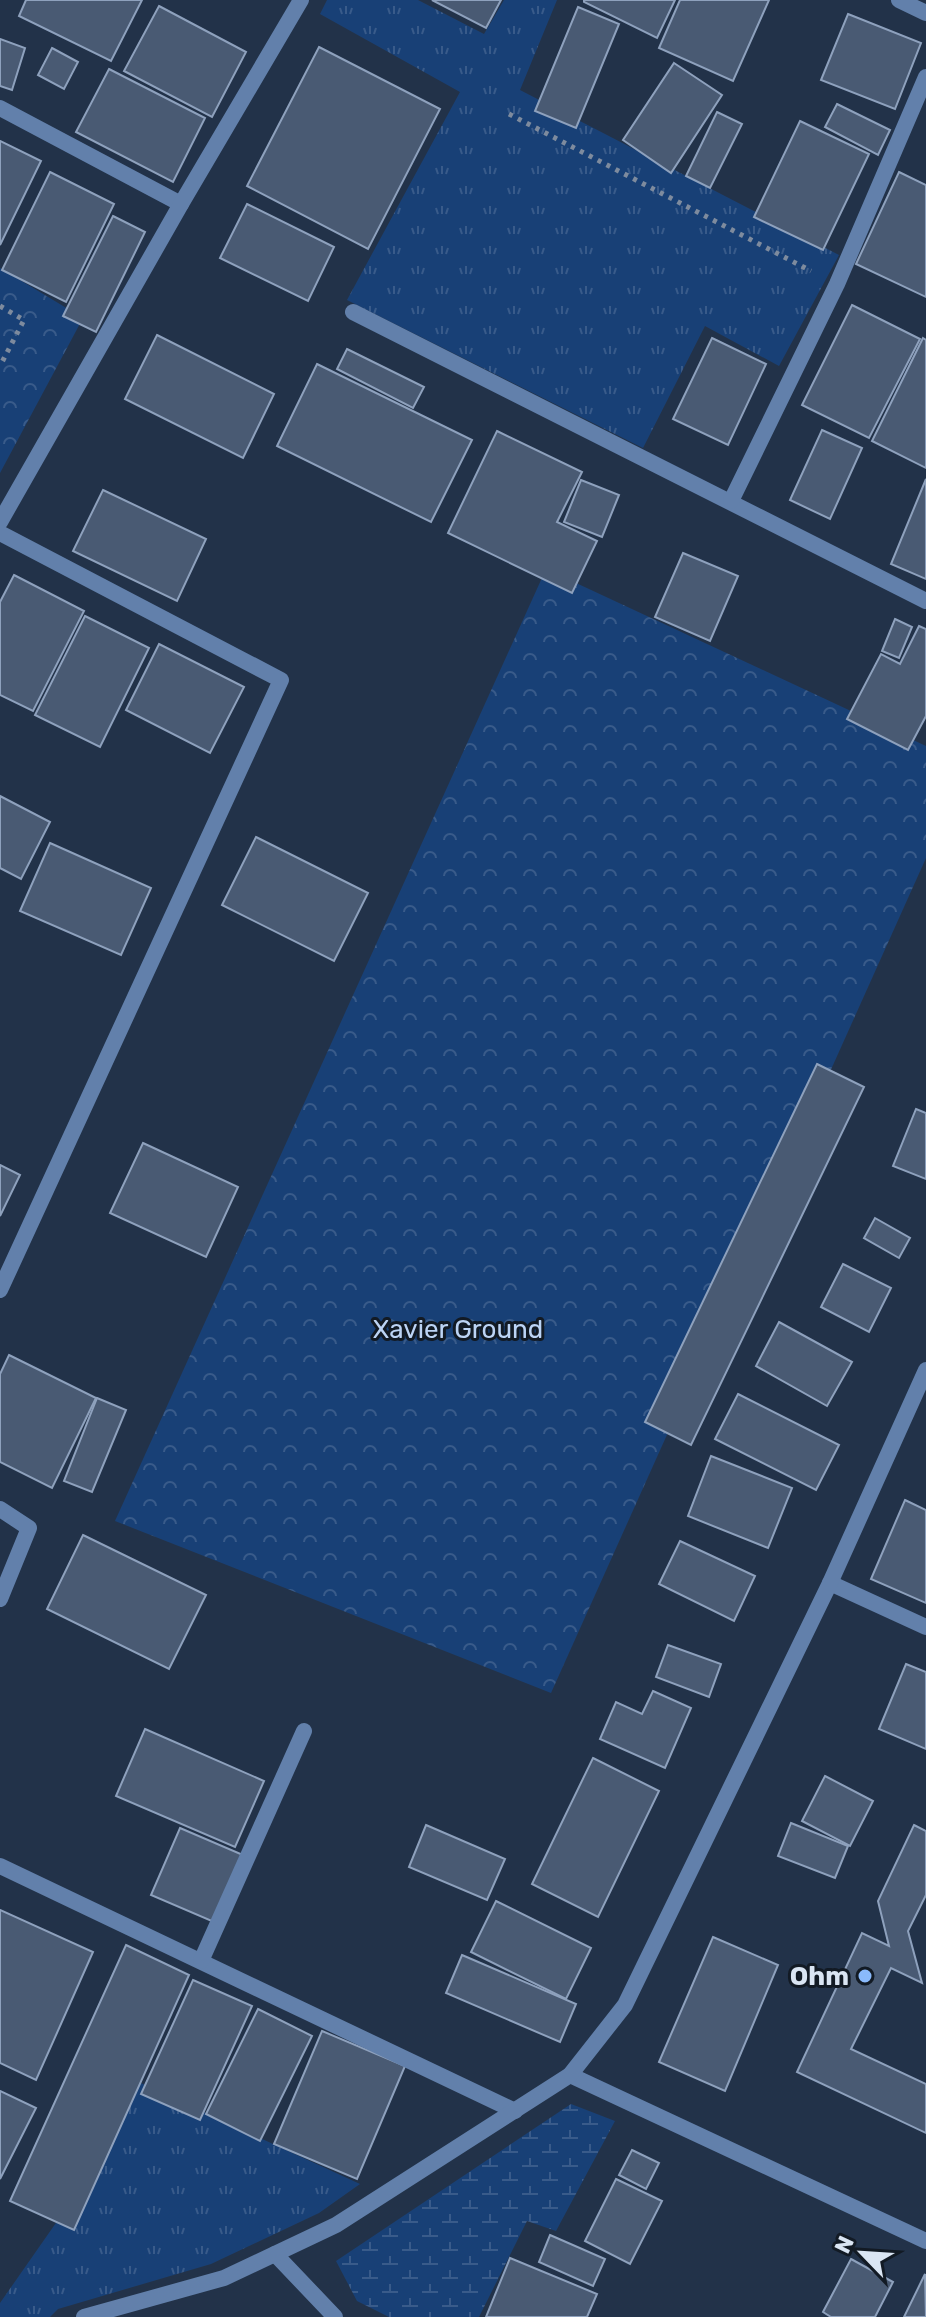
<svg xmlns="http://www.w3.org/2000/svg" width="926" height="2317" viewBox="0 0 926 2317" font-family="Rubik,sans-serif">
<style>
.grass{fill:url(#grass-tufts)}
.wetland{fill:url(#wetland-marsh)}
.park{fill:url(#park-crowns)}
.building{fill:#495a73;stroke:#8ea1bd;stroke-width:2}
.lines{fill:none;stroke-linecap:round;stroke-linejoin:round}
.path{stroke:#7e8b9e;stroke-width:5;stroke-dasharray:4 6;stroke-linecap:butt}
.minor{stroke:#6280ab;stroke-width:16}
.tertiary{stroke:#6280ab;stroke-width:16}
.poi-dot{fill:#8abafc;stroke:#121a24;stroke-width:3}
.labels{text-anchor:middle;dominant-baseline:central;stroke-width:6;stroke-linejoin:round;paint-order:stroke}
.park-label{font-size:26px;fill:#bcd4f5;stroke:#121a24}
.poi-label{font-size:26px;font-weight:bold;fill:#dae5f3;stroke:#121a24;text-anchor:end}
</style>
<defs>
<pattern id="grass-tufts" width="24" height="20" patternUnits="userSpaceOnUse" patternTransform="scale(2)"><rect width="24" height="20" fill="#184076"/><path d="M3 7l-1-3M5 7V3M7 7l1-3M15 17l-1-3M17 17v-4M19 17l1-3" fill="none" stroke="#395b8a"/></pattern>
<pattern id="wetland-marsh" width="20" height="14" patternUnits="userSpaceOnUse" patternTransform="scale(2)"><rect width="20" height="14" fill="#184076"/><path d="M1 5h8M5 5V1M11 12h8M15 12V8" fill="none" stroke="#395b8a"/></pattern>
<pattern id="park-crowns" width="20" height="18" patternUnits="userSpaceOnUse" patternTransform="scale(2)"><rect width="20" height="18" fill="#184076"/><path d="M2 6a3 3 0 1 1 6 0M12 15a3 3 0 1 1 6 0" fill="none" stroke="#395b8a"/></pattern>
</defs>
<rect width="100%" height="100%" fill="#223249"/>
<g class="grass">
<polygon points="327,0 418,0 484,34 504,0 557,0 520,90 839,255 779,366 705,326 643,448 347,300 460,92 320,14"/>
<polygon points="132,2079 360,2184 319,2213 211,2264 58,2309 50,2317 0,2317 0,2303 65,2210"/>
</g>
<polygon class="wetland" points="571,2104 615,2121 556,2231 527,2221 479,2317 389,2317 357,2301 336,2261"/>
<g class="park">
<polygon points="0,268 83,318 0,473"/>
<polygon points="546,569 926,746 926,858 551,1693 115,1521"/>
</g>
<g class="building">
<polygon points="26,0 142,0 111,61 19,16"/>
<polygon points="432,0 501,0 486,28"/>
<polygon points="584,0 675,0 657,38 584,2"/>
<polygon points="680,0 769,0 733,81 659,48"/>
<polygon points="159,6 246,52 212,117 124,71"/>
<polygon points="578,7 619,24 576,128 535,111"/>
<polygon points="848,14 921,43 895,109 821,80"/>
<polygon points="0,39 25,48 12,90 0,86"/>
<polygon points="319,47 440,109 368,249 247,186"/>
<polygon points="52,48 78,62 64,89 38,75"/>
<polygon points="674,63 722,95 671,173 623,140"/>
<polygon points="109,69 205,118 173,182 76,132"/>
<polygon points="837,104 890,130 878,155 825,127"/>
<polygon points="717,112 742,124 710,188 686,176"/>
<polygon points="800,121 869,154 823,250 754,217"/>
<polygon points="0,141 41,161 0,245"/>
<polygon points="50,172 114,204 66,302 2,270"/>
<polygon points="899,172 926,185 926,297 856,264"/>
<polygon points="247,204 334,247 308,301 220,258"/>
<polygon points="113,216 145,232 96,332 63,316"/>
<polygon points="852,305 920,339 869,438 802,405"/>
<polygon points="157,335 274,394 243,458 125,399"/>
<polygon points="712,338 766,364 728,445 673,419"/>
<polygon points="923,338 926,340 926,468 872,441"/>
<polygon points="347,349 424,387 413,408 337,369"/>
<polygon points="317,364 472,440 431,522 277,446"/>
<polygon points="822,430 862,448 830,519 790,500"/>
<polygon points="497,431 582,472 557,522 597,541 572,593 448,533"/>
<polygon points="926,479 926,579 891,564"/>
<polygon points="581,480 619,495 602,537 564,522"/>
<polygon points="103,490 206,539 177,601 73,551"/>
<polygon points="683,553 738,576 710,641 655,617"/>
<polygon points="14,575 84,611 33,711 0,695 0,602"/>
<polygon points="85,616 149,648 100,747 35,715"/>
<polygon points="895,619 912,627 899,658 882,651"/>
<polygon points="919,626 926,629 926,716 908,750 847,719 881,654 900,664"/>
<polygon points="159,644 244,687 210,753 126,710"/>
<polygon points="0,796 50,822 21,879 0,868"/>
<polygon points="256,837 368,893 334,961 222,905"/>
<polygon points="50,843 151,888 121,955 20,911"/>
<polygon points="817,1064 864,1087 691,1445 645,1422"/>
<polygon points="916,1109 926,1113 926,1179 893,1166"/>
<polygon points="143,1143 238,1187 206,1257 110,1213"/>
<polygon points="0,1165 20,1175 0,1216"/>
<polygon points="875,1218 910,1238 899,1258 864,1238"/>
<polygon points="843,1264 891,1288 869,1332 821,1307"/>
<polygon points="779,1322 852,1362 827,1406 756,1366"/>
<polygon points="9,1355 96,1398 52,1488 0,1462 0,1374"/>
<polygon points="738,1394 839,1445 816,1490 715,1439"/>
<polygon points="97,1398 126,1410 92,1492 64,1481"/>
<polygon points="711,1456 792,1488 768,1548 688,1516"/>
<polygon points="905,1500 926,1510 926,1603 871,1579"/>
<polygon points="83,1535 206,1595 169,1669 47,1609"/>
<polygon points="680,1541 755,1576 734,1621 659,1584"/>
<polygon points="668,1645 721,1664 709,1697 656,1677"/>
<polygon points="906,1664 926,1672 926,1749 879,1729"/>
<polygon points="653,1691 691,1708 665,1768 600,1739 616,1702 642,1714"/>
<polygon points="145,1729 264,1781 235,1847 116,1796"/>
<polygon points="593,1758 659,1791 598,1917 532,1884"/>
<polygon points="825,1776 873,1801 850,1846 802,1821"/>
<polygon points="791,1823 848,1846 835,1878 778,1856"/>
<polygon points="426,1825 505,1859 487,1900 409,1867"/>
<polygon points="914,1825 926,1831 926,1895 908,1931 922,1983 891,1968 851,2049 926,2084 926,2133 797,2072 862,1933 889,1946 878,1901"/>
<polygon points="180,1828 243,1855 214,1922 151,1895"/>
<polygon points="496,1901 591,1948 566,1999 471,1952"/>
<polygon points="0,1910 93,1952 36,2080 0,2063"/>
<polygon points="713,1937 778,1965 725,2091 659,2062"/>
<polygon points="126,1945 189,1975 74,2230 10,2201"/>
<polygon points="462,1955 576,2004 560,2042 446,1993"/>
<polygon points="193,1980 252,2006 200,2120 141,2094"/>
<polygon points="258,2009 312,2036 260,2141 206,2114"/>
<polygon points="322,2031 405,2066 357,2179 274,2144"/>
<polygon points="0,2091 36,2108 0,2179"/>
<polygon points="632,2150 659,2163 646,2189 619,2175"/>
<polygon points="616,2179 662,2201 630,2264 585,2241"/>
<polygon points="550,2235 605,2259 593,2286 539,2262"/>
<polygon points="510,2258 597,2294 587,2317 486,2317"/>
<polygon points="851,2259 893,2282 875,2317 831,2317 823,2312"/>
<polygon points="925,2274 926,2317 904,2317"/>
</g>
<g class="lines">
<g class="path">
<polyline points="509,114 811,271"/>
<polyline points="0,306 24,320 0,366"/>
</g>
<g class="minor">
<polyline points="899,0 926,13"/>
<polyline points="0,108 181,204"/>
<polyline points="353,312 926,601"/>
<polyline points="731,501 837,284 926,77"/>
<polyline points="0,522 181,204 301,0"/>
<polyline points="0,533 281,680 0,1290"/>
<polyline points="0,1509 29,1528 0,1599"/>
<polyline points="830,1583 926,1627"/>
<polyline points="0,1866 515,2111"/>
<polyline points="201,1961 304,1731"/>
<polyline points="570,2075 926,2241"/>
<polyline points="275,2254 335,2317"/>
</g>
<polyline class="tertiary" points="84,2317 224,2278 336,2225 570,2075 625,2005 830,1583 926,1370"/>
</g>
<circle class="poi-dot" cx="865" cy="1976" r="8"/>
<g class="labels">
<g class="park-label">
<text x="458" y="1329">Xavier Ground</text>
</g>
<g class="poi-label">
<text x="849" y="1976">Ohm</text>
</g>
</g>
<g transform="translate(862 2253) rotate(295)" stroke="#121a24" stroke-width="6" paint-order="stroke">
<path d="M0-6L14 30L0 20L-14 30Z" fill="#dae5f3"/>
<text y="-12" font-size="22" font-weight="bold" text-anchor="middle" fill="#dae5f3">N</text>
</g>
</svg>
